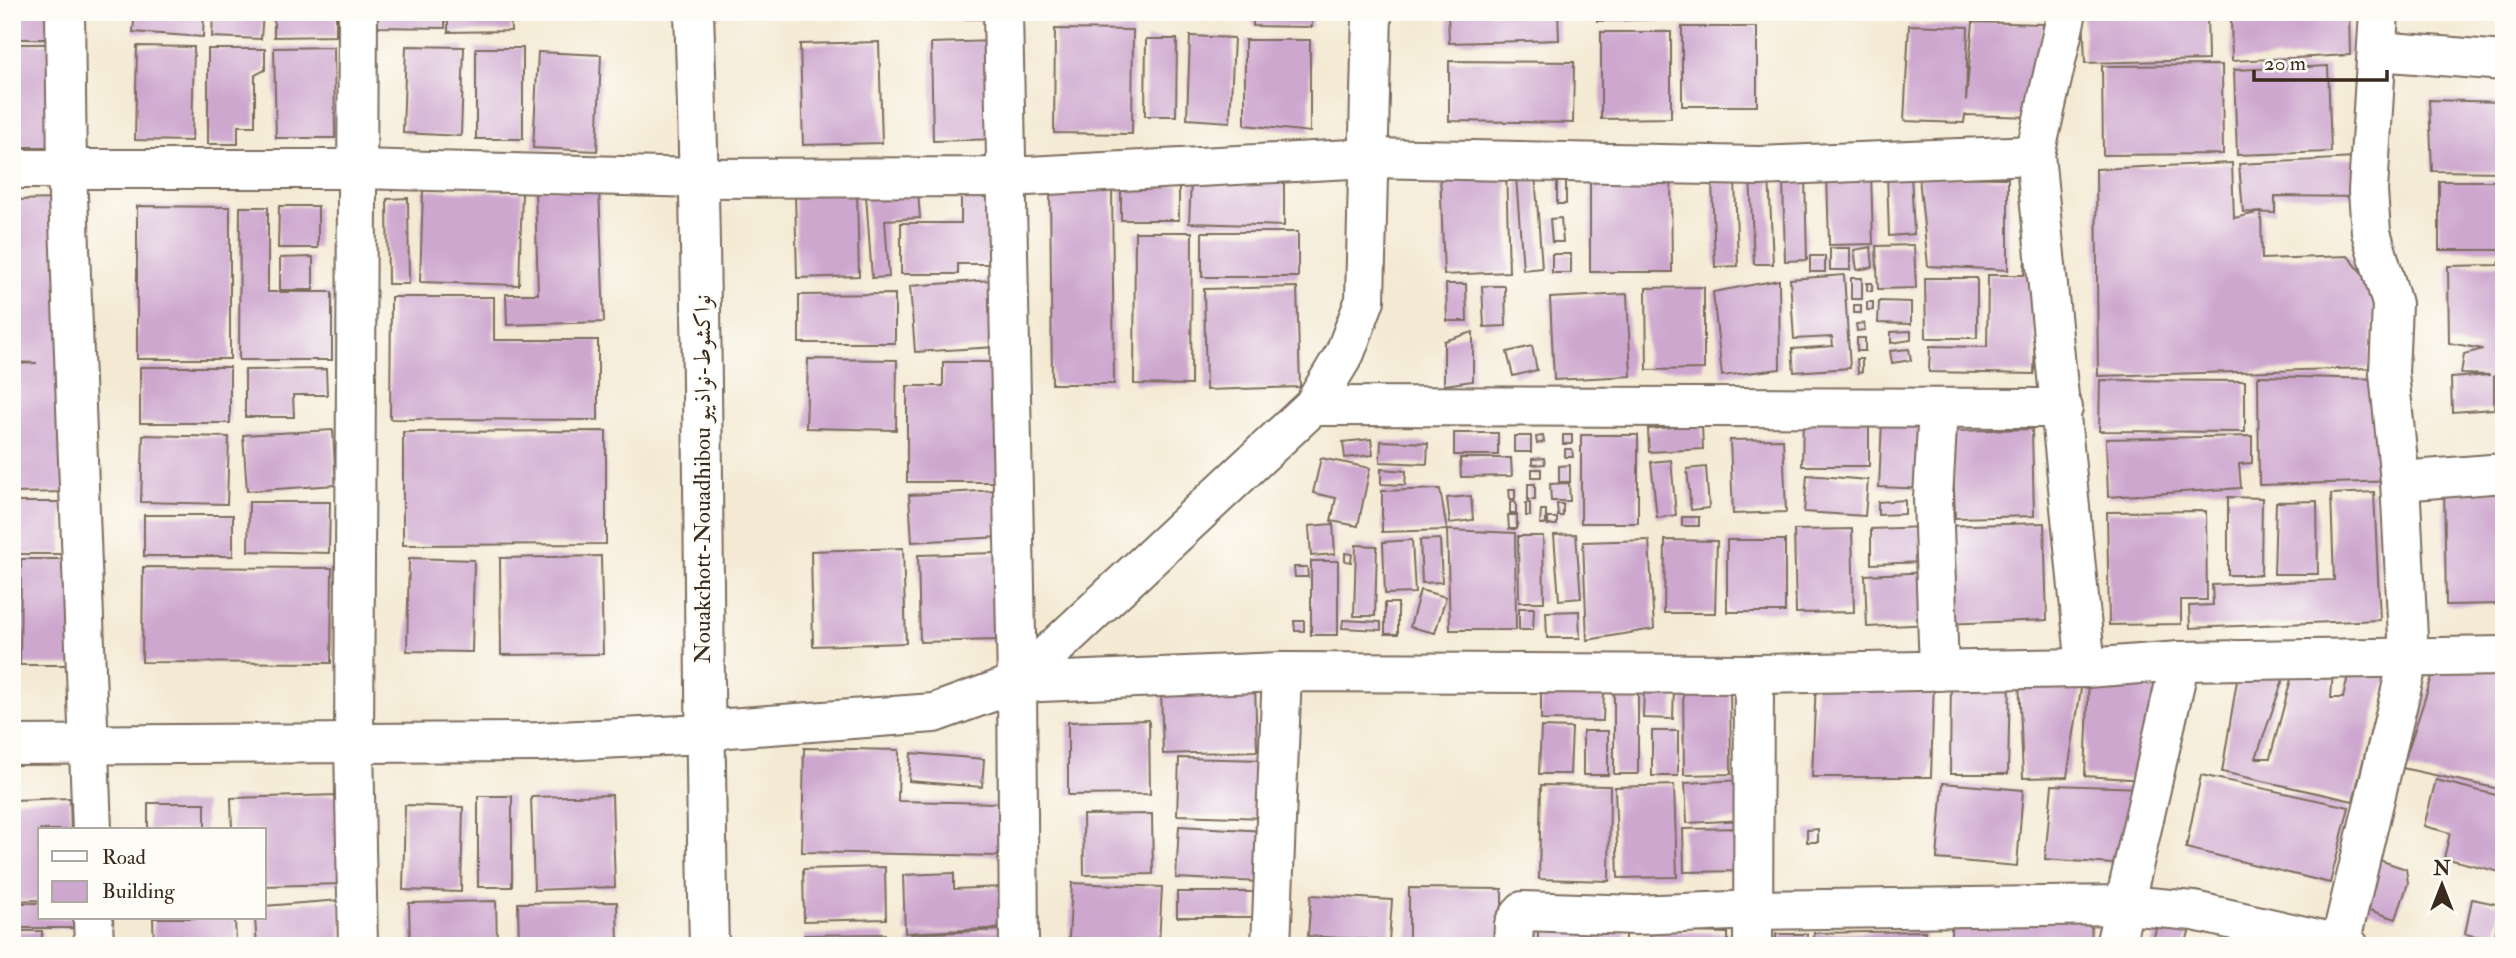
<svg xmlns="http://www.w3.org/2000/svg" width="2516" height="958" viewBox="0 0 2516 958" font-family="'IM FELL Double Pica',Amiri,serif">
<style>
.building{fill:#cea7cf}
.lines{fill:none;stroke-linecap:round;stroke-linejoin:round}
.minor-casing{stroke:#7c6d5e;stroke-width:42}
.trunk-casing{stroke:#7c6d5e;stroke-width:42}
.minor{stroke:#fff;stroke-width:38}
.trunk{stroke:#fff;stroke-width:38}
.labels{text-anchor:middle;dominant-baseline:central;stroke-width:5;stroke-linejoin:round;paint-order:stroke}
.street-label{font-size:23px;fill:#3b2a1e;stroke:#fdfcf7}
</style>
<rect width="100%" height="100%" fill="#fdfcf7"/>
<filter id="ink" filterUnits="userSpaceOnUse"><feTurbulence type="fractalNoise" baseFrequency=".0143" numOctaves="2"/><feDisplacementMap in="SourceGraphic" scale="14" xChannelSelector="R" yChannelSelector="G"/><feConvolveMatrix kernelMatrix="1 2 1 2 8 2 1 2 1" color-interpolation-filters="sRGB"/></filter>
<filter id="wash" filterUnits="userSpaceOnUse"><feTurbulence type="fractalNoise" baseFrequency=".00686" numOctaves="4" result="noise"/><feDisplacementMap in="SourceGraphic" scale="28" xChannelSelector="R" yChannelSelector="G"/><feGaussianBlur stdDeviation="1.57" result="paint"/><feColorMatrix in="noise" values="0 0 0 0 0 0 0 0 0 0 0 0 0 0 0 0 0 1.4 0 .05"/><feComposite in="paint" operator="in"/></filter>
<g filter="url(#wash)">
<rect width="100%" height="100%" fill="#f4ead4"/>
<g id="blocks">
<g class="building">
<rect x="12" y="12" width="39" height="27"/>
<polygon points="135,12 204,12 203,37 133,32"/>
<polygon points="213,12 263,12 261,39 212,37"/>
<polygon points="274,12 336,12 336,36 274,37"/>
<polygon points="378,12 445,12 445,28 378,27"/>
<polygon points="448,12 510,12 511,31 448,32"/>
<rect x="535" y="12" width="62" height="6"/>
<rect x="932" y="12" width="68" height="7"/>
<polygon points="1054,12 1101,12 1101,16 1054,18"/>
<polygon points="1125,12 1175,12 1175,16 1125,18"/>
<polygon points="1183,12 1202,12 1202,20 1182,18"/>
<rect x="1220" y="12" width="23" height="6"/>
<polygon points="1253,12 1312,12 1312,27 1253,26"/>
<polygon points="1448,12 1558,12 1559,40 1449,43"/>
<polygon points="1597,12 1670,12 1670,19 1597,21"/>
<polygon points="1925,12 1970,12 1969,18"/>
<polygon points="2083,12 2207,12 2208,60 2085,63"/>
<polygon points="2349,13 2350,55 2232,61 2231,16"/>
<polygon points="1973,22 2043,24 2034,117 1965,115 1964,123 1904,121 1909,25 1968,27 1966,101"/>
<rect x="1682" y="27" width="75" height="79"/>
<polygon points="1055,29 1133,30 1132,134 1054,133"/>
<polygon points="1601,32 1671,32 1671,118 1601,119"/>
<polygon points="1190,36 1234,38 1230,122 1187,119"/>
<polygon points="1146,39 1177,39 1176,116 1145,116"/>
<polygon points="1245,40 1310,40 1310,132 1245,125"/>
<polygon points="995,41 998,139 933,141 931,43"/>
<polygon points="879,42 882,143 803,145 800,44"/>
<rect x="12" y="44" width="44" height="103"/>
<polygon points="137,46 194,47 192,141 135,140"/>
<polygon points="406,46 464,47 461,136 403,133"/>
<polygon points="334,47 335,138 276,138 274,48"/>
<rect x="476" y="48" width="47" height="91"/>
<polygon points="208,49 265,49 265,70 255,75 255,126 238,126 238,144 208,144"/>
<polygon points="538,52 601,55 597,151 533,148"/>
<polygon points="1449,61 1574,62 1573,123 1449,121"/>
<polygon points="2222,65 2223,154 2103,155 2102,66"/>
<polygon points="2328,66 2331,152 2237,155 2234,70"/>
<polygon points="2429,100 2504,102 2504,172 2432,171"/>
<polygon points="2355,158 2358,197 2275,196 2275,213 2243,212 2239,164"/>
<polygon points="2232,163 2234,218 2261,212 2262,259 2348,256 2377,291 2369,368 2098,376 2096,169"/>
<polygon points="1506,168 1509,272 1444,275 1440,170"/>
<polygon points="1871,171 1873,244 1829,245 1827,174"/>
<polygon points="1911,173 1914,234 1889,236 1887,174"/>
<polygon points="1535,174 1542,268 1523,270 1516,176"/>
<rect x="1557" y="174" width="9" height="30"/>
<polygon points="1671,174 1672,272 1590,272 1590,175"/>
<polygon points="1750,174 1769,174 1773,264 1754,264"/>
<polygon points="1919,177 2008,178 2008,270 1928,266"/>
<polygon points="1783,179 1805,179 1807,260 1785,261"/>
<polygon points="1191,180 1284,182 1284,226 1189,223"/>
<polygon points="1735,180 1738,266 1715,267 1712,181"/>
<rect x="2439" y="181" width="65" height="69"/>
<polygon points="1050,185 1112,185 1114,384 1052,384"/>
<rect x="1121" y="185" width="58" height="35"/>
<polygon points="599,187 604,322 507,325 506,294 538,294 535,189"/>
<polygon points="423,190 522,193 519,285 420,282"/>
<polygon points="918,191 920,218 885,220 889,277 872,278 866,195"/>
<polygon points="857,193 859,276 797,278 795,194"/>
<polygon points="961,197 997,197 997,264 958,264 958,274 901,274 901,223 961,223"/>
<polygon points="408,198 409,284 388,284 387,199"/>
<polygon points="60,199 66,492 12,493 12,364 37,363 12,362 12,200"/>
<polygon points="137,206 230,207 230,359 137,359"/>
<polygon points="279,206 318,206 318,248 278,248"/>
<polygon points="240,207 268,207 268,292 332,292 332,360 239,360"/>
<polygon points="1561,218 1563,242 1552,242 1550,219"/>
<polygon points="1135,232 1192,232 1191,385 1134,384"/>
<rect x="1202" y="232" width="96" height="45"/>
<polygon points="1914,245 1916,288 1878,289 1876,246"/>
<polygon points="1871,247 1873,267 1857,270 1854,250"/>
<rect x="1830" y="248" width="20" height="22"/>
<polygon points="2504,253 2504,376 2494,376 2494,409 2452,412 2451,378 2490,375 2461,374 2464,354 2483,349 2449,343 2448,266 2498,265"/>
<rect x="1552" y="254" width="19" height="19"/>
<rect x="1810" y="256" width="15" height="16"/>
<polygon points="313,257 313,290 280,290 280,258"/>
<polygon points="2025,260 2037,261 2034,374 1929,372 1930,346 1987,347 1988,275 2024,275"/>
<polygon points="1844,275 1850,368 1794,372 1792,349 1833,346 1832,337 1794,339 1790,279"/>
<rect x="1851" y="278" width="11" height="21"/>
<polygon points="1925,278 1977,278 1977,338 1926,338"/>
<polygon points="991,280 996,347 915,352 910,286"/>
<polygon points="1779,280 1780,369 1722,376 1713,292"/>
<rect x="1867" y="283" width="5" height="8"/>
<polygon points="1446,284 1466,284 1467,321 1447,321"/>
<polygon points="1482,286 1505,286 1506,326 1484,327"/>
<polygon points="1297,287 1300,387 1206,390 1204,289"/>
<polygon points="1704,287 1704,369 1647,370 1646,288"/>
<polygon points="895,294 895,343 799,343 799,295"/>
<polygon points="1627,294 1631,376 1554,380 1550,298"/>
<polygon points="391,297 494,297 494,340 598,340 598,420 390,419"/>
<polygon points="1879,301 1911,302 1911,324 1878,323"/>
<rect x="1867" y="302" width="6" height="8"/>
<rect x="1854" y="305" width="7" height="8"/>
<polygon points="1864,323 1865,330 1857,331 1856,324"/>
<polygon points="1911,331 1911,340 1891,343 1891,332"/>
<polygon points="1473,332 1473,381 1444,385 1444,341"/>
<rect x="1857" y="338" width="8" height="13"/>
<polygon points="1532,346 1537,370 1513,376 1507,352"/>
<polygon points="1909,349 1911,360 1892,363 1890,351"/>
<polygon points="808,359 897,360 896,430 806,428"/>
<polygon points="1857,359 1862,359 1862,372 1858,373"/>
<polygon points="943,362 1000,362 999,482 907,482 907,386 943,386"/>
<rect x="140" y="367" width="90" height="56"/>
<polygon points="326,369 327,395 293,395 294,417 245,417 245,370"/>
<polygon points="2258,376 2380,379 2400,481 2259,485"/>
<polygon points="2100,380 2245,381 2245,432 2099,431"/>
<polygon points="1803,417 1869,419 1869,466 1802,466"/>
<polygon points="1882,420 1929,422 1926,489 1879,487"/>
<polygon points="1702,425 1703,449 1649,452 1648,429"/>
<polygon points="2032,429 2034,516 1955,518 1952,431"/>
<polygon points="333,430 336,485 247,491 243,435"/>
<polygon points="606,431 606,544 403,545 403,432"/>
<rect x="1454" y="433" width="44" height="22"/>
<polygon points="143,435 229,437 227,504 141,502"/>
<rect x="1563" y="435" width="9" height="9"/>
<rect x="1581" y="435" width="57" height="88"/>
<rect x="1514" y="436" width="17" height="16"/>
<polygon points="1543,436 1544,442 1537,444 1536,437"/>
<polygon points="2252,436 2252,463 2239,464 2241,488 2108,497 2106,439"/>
<polygon points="1371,439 1373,455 1345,458 1343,442"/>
<polygon points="1783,439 1786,512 1733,514 1730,440"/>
<polygon points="1381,441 1428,443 1427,464 1380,462"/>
<polygon points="1565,449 1572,449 1573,457 1565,457"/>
<polygon points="1321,458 1370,468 1358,526 1331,521 1336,498 1313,493"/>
<polygon points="1460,458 1511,458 1512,476 1461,477"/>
<polygon points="1544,458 1545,464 1532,465 1532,459"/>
<polygon points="1671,460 1676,515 1657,518 1651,462"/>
<polygon points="1570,465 1570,482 1559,482 1559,466"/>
<polygon points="1706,467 1709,508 1691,510 1687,469"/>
<polygon points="1381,469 1406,471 1405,485 1381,484"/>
<rect x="1532" y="469" width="9" height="8"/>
<polygon points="1807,475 1868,480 1865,516 1804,512"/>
<polygon points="1569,483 1570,501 1551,501 1550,484"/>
<polygon points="2444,483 2504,483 2504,604 2446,605"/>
<rect x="1528" y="484" width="7" height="16"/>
<polygon points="1440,489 1447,530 1382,532 1382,491"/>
<polygon points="1509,489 1515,489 1515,499 1510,499"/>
<polygon points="997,490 1000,537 912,542 909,495"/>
<polygon points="2374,492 2380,620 2190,628 2189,606 2213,605 2212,585 2334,580 2331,494"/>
<polygon points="1471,496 1473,520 1450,523 1447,498"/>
<polygon points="2228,497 2262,498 2261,575 2228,575"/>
<polygon points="1905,500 1905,514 1878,515 1878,502"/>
<polygon points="2317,501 2318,574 2274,574 2276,502"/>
<polygon points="12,502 62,502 62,554 17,554 17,665 12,665"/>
<polygon points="249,502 330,502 329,553 248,551"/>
<rect x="1510" y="502" width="6" height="11"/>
<rect x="1526" y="503" width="4" height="13"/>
<polygon points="1557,504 1563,504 1563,516 1558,516"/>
<polygon points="1541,510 1546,510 1546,524 1540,524"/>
<polygon points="2206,511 2207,600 2181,600 2181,624 2109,625 2107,512"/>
<rect x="144" y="515" width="89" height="41"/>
<polygon points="1508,515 1517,515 1517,529 1509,529"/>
<rect x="1682" y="517" width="17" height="9"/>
<rect x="1548" y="518" width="9" height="7"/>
<polygon points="2044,523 2047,620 1942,624 1938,526"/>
<polygon points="1333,524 1335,554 1311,556 1309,526"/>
<polygon points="1926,527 1927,562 1871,564 1871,529"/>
<polygon points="1852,529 1854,612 1796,613 1794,530"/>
<polygon points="1447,530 1515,533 1516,630 1450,630"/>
<polygon points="1576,534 1581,598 1559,600 1554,535"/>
<polygon points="1518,536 1543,536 1544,602 1519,602"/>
<polygon points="1440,539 1442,582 1422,583 1420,540"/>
<polygon points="1412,540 1415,593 1385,594 1383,542"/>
<polygon points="1649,540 1654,629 1587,640 1583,542"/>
<polygon points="1665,540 1717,541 1715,613 1664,613"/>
<rect x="1727" y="540" width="58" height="72"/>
<polygon points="1356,545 1377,546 1375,616 1354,616"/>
<polygon points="903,548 906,643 813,646 811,551"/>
<polygon points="997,553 999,640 920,642 918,555"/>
<polygon points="1345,553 1352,554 1351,562 1345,561"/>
<polygon points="601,556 603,654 501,655 500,558"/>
<polygon points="409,558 474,560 472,652 407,651"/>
<polygon points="21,559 77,559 77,665 20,665"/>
<rect x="1311" y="561" width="27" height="74"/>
<polygon points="143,567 332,568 331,663 142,662"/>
<polygon points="1294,567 1307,567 1308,577 1295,577"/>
<polygon points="1931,572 1933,624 1867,627 1865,575"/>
<polygon points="1420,590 1446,597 1435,633 1410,627"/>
<rect x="1385" y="603" width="13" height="31"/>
<polygon points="1519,608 1534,608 1533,630 1519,630"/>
<polygon points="1579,611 1580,638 1547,638 1546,612"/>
<polygon points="1343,620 1381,622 1381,630 1342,628"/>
<polygon points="1294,621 1304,621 1304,631 1295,631"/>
<polygon points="2504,667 2504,790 2402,768 2434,671"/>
<polygon points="2239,668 2287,668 2256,758 2270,758 2294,668 2333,671 2331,698 2343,698 2349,671 2395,669 2380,695 2353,801 2222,772"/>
<polygon points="2083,676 2067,777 2023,778 2019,678"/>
<polygon points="2089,676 2166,676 2144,780 2085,776"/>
<polygon points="1951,677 2010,678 2008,774 1950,774"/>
<polygon points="1816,680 1934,680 1931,777 1812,777"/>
<polygon points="1730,682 1731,774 1684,775 1683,683"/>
<rect x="1614" y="683" width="24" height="91"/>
<polygon points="1255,686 1257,751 1163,754 1161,689"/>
<polygon points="1644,687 1674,687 1673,719 1643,718"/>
<polygon points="1541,688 1604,688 1603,721 1541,720"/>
<polygon points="1149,720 1150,794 1068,795 1068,722"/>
<polygon points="1541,727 1572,728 1570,774 1539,774"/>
<rect x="1583" y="731" width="25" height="44"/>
<rect x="1652" y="731" width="26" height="45"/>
<polygon points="804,748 899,750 898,801 1000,803 999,856 802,852"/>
<polygon points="911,753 984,759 982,787 909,781"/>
<polygon points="1179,758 1267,760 1265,818 1177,815"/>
<polygon points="2201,775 2349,807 2330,883 2186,848"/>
<polygon points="1744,780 1746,820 1687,823 1685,783"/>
<polygon points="2436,780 2504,797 2504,873 2444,858 2450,833 2424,826"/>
<polygon points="1943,783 2023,790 2017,866 1937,859"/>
<polygon points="1541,785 1610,786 1609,881 1539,879"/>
<polygon points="1674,785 1677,877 1618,878 1615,787"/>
<polygon points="2052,785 2144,788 2127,865 2045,859"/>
<polygon points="339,795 341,884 264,886 264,830 232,830 231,798"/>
<polygon points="612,795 615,887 534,890 531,797"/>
<rect x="478" y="796" width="34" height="91"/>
<polygon points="70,798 71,830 40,830 40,900 12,901 12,800"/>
<rect x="148" y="803" width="57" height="27"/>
<polygon points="405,805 463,807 461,892 403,890"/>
<polygon points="1152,814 1153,874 1084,875 1083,815"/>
<polygon points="1179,826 1264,831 1261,882 1176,878"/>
<polygon points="1746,828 1746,871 1684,872 1683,829"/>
<polygon points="1818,829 1818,842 1807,842 1807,830"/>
<polygon points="2373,858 2406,869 2408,883 2396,919 2357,906"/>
<polygon points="885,867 886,919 804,921 803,869"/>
<polygon points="954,873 954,889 1003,887 1005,928 905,933 903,875"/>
<polygon points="1072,883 1162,887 1159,943 1069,938"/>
<polygon points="1409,888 1502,889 1502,946 1409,946"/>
<rect x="1177" y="892" width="77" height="25"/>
<polygon points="1311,895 1392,900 1389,941 1308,936"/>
<polygon points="2472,899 2501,905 2494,940 2465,934"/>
<polygon points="340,900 342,946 257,946 255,918 264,918 264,906"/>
<polygon points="496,901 497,946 410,946 409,903"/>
<polygon points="617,902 618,946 519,946 518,903"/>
<polygon points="12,903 40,903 40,918 73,918 73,928 12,928"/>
<polygon points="2160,916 2191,925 2185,946 2151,946"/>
<polygon points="153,918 235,918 236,946 154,946"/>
<polygon points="1951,919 2091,919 2092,946 1951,946"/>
<polygon points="1004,930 1005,946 908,946 911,934"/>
<rect x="12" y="931" width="30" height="15"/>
<rect x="1538" y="931" width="87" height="15"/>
<polygon points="1650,931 1728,933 1728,946 1650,946"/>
<polygon points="1925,931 1925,946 1814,946 1814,933"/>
<polygon points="885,934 886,946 804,946 804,935"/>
<rect x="1776" y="934" width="31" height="12"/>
</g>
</g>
</g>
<g filter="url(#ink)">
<use href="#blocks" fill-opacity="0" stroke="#7c6d5e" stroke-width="2"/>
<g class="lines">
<g class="minor-casing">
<g id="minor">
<polyline points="65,12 67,169 92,830"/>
<polyline points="358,12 354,744 358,946"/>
<polyline points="1003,12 1017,683 1019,946"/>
<polyline points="2067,12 2035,155 2086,668"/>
<polyline points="2378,51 2504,61"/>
<polyline points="12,169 357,169 700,178 1008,177 1370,158 1759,166 2035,155"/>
<polyline points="1313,406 2063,408"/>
<polyline points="1938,408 1933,498 1939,671"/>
<polyline points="2400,481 2504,473"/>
<polyline points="1017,683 1313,406 1345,353 1365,300 1372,12"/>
<polyline points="12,745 538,742 704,734 728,728 934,713 1017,683 1282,672 1754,674 2086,668 2180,661 2504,656"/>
<polyline points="93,918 94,946"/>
<polyline points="2340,944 2409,657 2400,481 2389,373 2392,304 2371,232 2368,191 2379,12"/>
<polyline points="1271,946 1282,672"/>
<polyline points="1513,946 1514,924 1523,911 1636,915 1755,910 2125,905 2194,911 2349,946"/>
<polyline points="1753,946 1754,674"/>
<polyline points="2115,946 2180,661"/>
</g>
</g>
<g class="trunk-casing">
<path id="trunk" d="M 694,12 C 705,323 702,635 709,946"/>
</g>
<use href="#minor" class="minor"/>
<use href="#trunk" class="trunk"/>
</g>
</g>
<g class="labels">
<g class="street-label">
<text transform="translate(702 479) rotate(-90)">Nouakchott-Nouadhibou نواكشوط-نواذيبو</text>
</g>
</g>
<rect width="2516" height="958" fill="none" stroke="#fdfcf7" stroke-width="42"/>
<rect x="38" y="828" width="228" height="91" fill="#fdfcf7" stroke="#afa8a0" stroke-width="2"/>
<rect x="52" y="851" width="35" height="10" fill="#ffffff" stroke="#afa8a0" stroke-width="2"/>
<text x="102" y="864" font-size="21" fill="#3b2a1e">Road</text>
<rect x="52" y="881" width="35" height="21" fill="#cea7cf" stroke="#afa8a0" stroke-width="2"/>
<text x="102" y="898" font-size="21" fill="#3b2a1e">Building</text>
<g transform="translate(2442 885)" stroke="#fdfcf7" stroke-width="5" paint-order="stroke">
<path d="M0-5L12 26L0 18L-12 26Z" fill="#3b2a1e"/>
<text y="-10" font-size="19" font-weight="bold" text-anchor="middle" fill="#3b2a1e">N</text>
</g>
<path d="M2254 70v10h133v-10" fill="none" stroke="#3b2a1e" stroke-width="3.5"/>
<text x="2264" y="70" font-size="21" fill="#3b2a1e" stroke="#fdfcf7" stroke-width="5" paint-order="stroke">20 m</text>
</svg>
